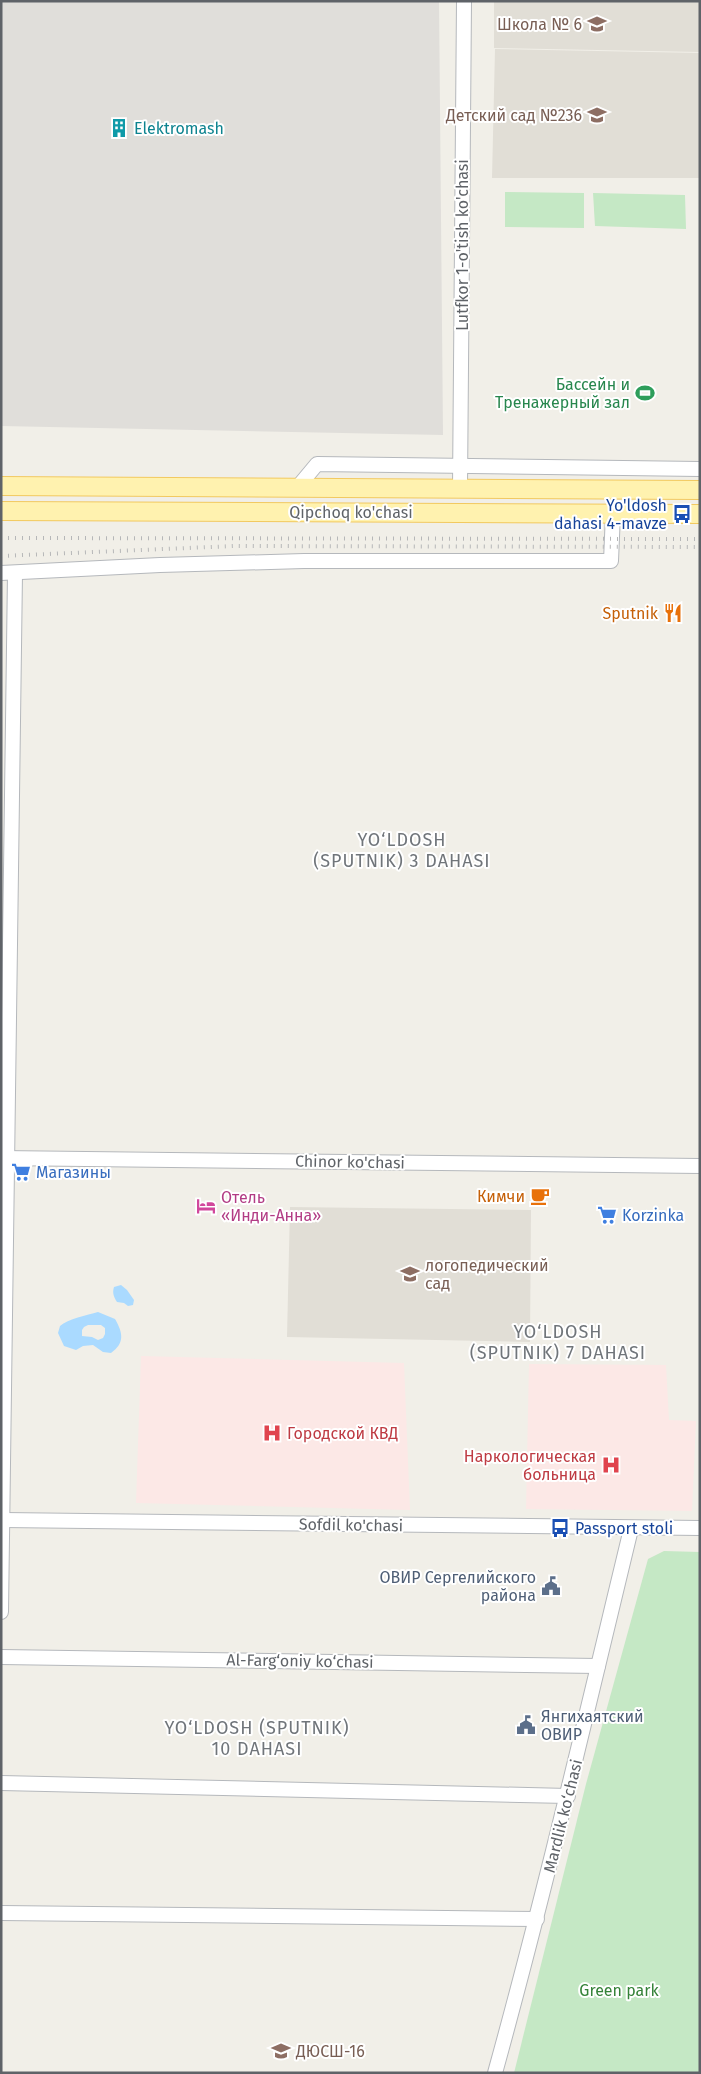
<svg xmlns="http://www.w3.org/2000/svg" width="701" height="2074" viewBox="0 0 701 2074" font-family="'Fira Sans',sans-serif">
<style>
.industrial{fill:#e0deda}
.education{fill:#e1ded6}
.medical{fill:#fce8e6}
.green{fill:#c5e8c5}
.water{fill:#aadaff;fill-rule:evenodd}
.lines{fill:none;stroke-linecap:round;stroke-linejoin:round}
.minor-casing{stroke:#b5b8bc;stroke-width:16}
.major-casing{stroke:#f2c960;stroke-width:20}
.minor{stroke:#fff;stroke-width:14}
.major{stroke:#fff2af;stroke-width:18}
.rail{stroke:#b6b7b8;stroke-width:4;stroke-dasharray:1 6;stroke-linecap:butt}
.labels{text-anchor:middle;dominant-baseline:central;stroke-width:4;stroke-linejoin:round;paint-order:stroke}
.education-label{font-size:16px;fill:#785e54;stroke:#fff;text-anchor:end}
.culture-label{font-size:16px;fill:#0d838f;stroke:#fff;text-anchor:start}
.street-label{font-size:16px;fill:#5f6368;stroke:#fff}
.leisure-label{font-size:16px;fill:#27864d;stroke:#fff;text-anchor:end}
.transit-label{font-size:16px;fill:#164399;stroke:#fff;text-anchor:end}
.food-label{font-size:16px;fill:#c56008;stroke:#fff;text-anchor:end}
.shop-label{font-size:16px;fill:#366cbe;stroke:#fff;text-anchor:start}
.hotel-label{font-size:16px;fill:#b23c85;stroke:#fff;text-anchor:start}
.health-label{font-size:16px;fill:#be3a42;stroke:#fff;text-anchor:start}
.service-label{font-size:16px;fill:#4e5e75;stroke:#fff;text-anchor:end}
.park-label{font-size:16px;fill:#348238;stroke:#fff}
.neighbourhood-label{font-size:18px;letter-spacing:1px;fill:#70757a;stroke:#fff}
</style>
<rect width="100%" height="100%" fill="#f1efe8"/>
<polygon class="industrial" points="1,1 439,1 443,435 1,426"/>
<g class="education">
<polygon points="494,1 700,1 700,52 494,48"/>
<polygon points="495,49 700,53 700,178 492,178"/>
<polygon points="290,1207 531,1210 530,1342 287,1337"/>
</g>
<g class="medical">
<polygon points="141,1356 404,1363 410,1510 136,1503"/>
<polygon points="529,1364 666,1365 669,1420 696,1421 692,1511 526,1509"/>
</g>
<g class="green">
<polygon points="505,192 584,193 584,228 505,227"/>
<polygon points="593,193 685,195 686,229 595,226"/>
<polygon points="664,1551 700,1552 700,2073 514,2073 586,1784 648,1559"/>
</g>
<g class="water">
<path d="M 121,1285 L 127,1290 L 134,1300 L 133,1305 L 128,1306 L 124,1303 L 117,1302 C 114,1297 112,1293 114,1287 Z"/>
<path d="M 98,1312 L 115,1319 C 123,1333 125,1343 111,1353 L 103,1352 L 93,1345 L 83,1346 L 76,1350 L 64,1346 L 58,1333 L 60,1326 C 68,1319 87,1315 98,1312 ZM 88,1325 L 101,1325 L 105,1328 L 105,1334 L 103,1338 L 98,1340 L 92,1337 L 82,1336 L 82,1330 L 84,1327 Z"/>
</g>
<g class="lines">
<g class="minor-casing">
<g id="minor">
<polyline points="297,488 317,464 700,469"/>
<polyline points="460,488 464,1"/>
<polyline points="1,573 160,565 304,561 611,561 613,513"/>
<polyline points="1,1158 700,1166"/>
<polyline points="3,1520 700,1528"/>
<polyline points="1,1612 15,573"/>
<polyline points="1,1657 598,1666"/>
<polyline points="1,1783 568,1796"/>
<polyline points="1,1913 537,1919"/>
<path d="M 495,2073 C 545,1892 587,1711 631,1529"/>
</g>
</g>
<g class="major-casing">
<g id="major">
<polyline points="1,486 700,490"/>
<polyline points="1,511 700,514"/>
</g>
</g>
<use href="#minor" class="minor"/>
<use href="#major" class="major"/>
<g class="rail">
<polyline points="1,538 700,539"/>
<polyline points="1,556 234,546 700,547"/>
</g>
</g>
<defs>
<g id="school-bare" transform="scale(1.5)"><path d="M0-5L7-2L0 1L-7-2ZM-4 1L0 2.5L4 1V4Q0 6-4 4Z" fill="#8d6e63" stroke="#fff" stroke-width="2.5" paint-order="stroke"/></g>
<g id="building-bare" transform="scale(1.5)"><path d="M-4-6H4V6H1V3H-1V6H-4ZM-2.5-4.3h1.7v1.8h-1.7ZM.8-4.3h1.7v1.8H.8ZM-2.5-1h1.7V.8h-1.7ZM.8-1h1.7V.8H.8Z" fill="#0f9aa8" stroke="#fff" stroke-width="2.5" paint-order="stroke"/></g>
<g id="stadium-bare" transform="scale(1.5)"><path d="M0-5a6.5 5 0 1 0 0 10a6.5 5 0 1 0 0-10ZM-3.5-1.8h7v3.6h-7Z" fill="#2e9e5b" stroke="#fff" stroke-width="2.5" paint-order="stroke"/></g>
<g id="bus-bare" transform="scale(1.5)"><path d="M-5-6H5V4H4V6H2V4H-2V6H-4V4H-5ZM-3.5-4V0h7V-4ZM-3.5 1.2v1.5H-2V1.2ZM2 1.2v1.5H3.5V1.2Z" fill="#1a4fb4" stroke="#fff" stroke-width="2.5" paint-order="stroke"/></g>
<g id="restaurant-bare" transform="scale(1.5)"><path d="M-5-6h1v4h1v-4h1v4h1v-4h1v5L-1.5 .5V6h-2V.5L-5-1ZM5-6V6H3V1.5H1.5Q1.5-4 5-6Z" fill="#e8710a" stroke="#fff" stroke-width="2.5" paint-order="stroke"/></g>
<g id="supermarket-bare" transform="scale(1.5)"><path d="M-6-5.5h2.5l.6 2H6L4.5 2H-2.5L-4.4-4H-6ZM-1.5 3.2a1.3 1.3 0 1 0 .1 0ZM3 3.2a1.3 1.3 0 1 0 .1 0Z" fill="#3f7fe0" stroke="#fff" stroke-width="2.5" paint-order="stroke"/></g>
<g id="cafe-bare" transform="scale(1.5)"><path d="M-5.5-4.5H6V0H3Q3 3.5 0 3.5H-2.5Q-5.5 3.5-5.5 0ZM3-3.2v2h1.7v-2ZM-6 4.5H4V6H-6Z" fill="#e8710a" stroke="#fff" stroke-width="2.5" paint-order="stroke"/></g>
<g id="hotel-bare" transform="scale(1.5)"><path d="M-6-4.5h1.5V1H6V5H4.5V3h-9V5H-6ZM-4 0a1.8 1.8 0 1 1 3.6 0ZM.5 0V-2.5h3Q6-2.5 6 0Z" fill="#d1479c" stroke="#fff" stroke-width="2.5" paint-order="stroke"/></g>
<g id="hospital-bare" transform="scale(1.5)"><path d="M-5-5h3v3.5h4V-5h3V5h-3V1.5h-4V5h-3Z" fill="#e0444e" stroke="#fff" stroke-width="2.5" paint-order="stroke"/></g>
<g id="civic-bare" transform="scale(1.5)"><path d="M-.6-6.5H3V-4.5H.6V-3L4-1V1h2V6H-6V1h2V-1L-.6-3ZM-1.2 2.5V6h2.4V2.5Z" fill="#5c6f8a" stroke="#fff" stroke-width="2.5" paint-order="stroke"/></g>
</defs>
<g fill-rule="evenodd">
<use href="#school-bare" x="597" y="24"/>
<use href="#school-bare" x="597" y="115"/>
<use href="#building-bare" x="119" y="128"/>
<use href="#stadium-bare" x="645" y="393"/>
<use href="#bus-bare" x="682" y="514"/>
<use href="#restaurant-bare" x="673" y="613"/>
<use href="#supermarket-bare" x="21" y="1172"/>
<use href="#cafe-bare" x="540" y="1196"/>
<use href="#hotel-bare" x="206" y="1206"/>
<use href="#supermarket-bare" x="607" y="1215"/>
<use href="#school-bare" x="410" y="1274"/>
<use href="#hospital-bare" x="272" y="1433"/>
<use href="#hospital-bare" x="611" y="1465"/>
<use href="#bus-bare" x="560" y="1528"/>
<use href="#civic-bare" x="551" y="1586"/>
<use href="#civic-bare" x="526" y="1725"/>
<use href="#school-bare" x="281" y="2051"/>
</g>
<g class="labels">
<g class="education-label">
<text x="582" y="24">Школа № 6</text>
<text x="582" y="115">Детский сад №236</text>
<text x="425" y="1265" text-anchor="start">логопедический<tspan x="425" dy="18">сад</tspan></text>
<text x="296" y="2051" text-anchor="start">ДЮСШ-16</text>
</g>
<g class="culture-label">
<text x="134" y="128">Elektromash</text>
</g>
<g class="street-label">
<text transform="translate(462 245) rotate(-90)">Lutfkor 1-o'tish ko'chasi</text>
<text x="351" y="512">Qipchoq ko'chasi</text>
<text transform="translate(350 1162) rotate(1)">Chinor ko'chasi</text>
<text transform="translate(351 1525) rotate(1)">Sofdil ko'chasi</text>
<text transform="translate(300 1661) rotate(1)">Al-Farg‘oniy ko‘chasi</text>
<text transform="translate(563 1816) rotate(-76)">Mardlik ko‘chasi</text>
</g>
<g class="leisure-label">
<text x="630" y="384">Бассейн и<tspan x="630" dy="18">Тренажерный зал</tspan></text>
</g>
<g class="transit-label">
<text x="667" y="505">Yo'ldosh<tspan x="667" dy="18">dahasi 4-mavze</tspan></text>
<text x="575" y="1528" text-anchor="start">Passport stoli</text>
</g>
<g class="food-label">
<text x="658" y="613">Sputnik</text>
<text x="525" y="1196">Кимчи</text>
</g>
<g class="shop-label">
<text x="36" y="1172">Магазины</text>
<text x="622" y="1215">Korzinka</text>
</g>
<g class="hotel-label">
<text x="221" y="1197">Отель<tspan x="221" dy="18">«Инди-Анна»</tspan></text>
</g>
<g class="health-label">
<text x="287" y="1433">Городской КВД</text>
<text x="596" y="1456" text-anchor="end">Наркологическая<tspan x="596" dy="18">больница</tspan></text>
</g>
<g class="service-label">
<text x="536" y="1577">ОВИР Сергелийского<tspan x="536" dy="18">района</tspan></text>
<text x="541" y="1716" text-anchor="start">Янгихаятский<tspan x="541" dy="18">ОВИР</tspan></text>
</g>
<g class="park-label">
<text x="619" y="1990">Green park</text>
</g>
<g class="neighbourhood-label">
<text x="402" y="840">YO‘LDOSH<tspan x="402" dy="21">(SPUTNIK) 3 DAHASI</tspan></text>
<text x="558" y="1332">YO‘LDOSH<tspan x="558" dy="21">(SPUTNIK) 7 DAHASI</tspan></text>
<text x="257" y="1728">YO‘LDOSH (SPUTNIK)<tspan x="257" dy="21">10 DAHASI</tspan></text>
</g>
</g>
<rect width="701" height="2074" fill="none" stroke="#5f6368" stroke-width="5"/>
</svg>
